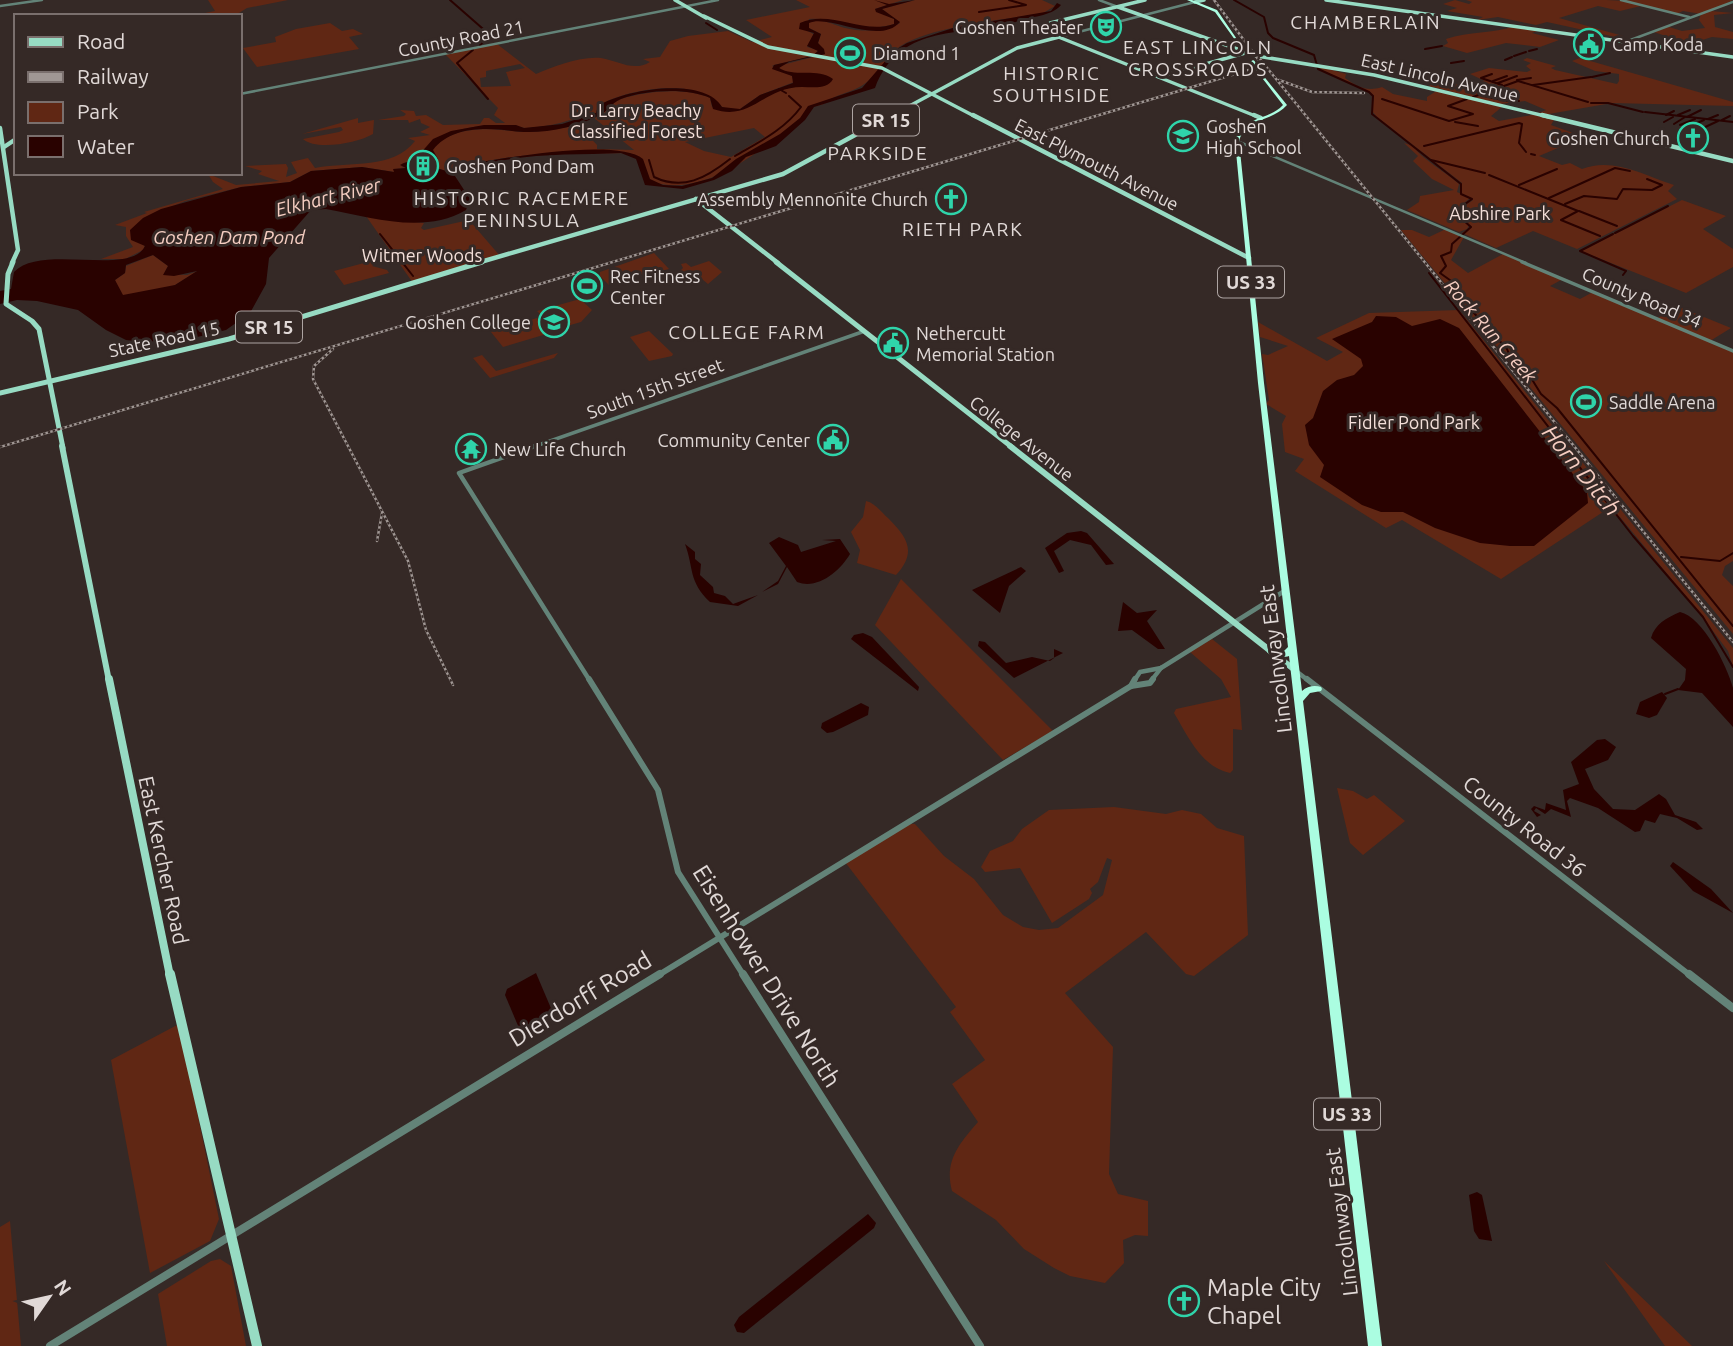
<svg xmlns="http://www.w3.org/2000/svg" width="1733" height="1346" viewBox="0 0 1733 1346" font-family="Ubuntu,sans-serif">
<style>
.green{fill:#602714;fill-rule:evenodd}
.water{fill:#290200;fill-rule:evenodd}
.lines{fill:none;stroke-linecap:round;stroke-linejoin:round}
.stream{stroke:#290200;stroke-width:2}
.minor-far4{stroke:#638378;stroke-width:2.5}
.minor-far3{stroke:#638378;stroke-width:3.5}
.minor-far2{stroke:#638378;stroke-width:4.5}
.minor-far1{stroke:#638378;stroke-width:6}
.minor{stroke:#638378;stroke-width:8}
.major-far5{stroke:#97dbc3;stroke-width:3.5}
.major-far4{stroke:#97dbc3;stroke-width:4.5}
.major-far3{stroke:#97dbc3;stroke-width:5}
.major-far2{stroke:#97dbc3;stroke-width:6}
.major-far1{stroke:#97dbc3;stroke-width:8}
.major{stroke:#97dbc3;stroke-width:10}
.highway{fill:#abfde1;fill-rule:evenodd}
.rail-casing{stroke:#a09794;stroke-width:2.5}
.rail{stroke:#352926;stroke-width:2;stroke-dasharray:2.5;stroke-linecap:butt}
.highway-bridge{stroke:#abfde1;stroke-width:3.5}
.labels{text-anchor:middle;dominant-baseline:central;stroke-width:6;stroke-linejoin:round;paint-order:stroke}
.far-poi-label{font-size:18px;fill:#e1d9d7;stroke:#352926;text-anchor:start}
.far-street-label{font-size:18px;fill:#e1d9d7;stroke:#352926}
.far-park-label{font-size:18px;fill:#f3dfd9;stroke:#352926}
.far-neighbourhood-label{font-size:19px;letter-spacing:2px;fill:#e1d9d7;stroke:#352926}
.shield{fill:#352926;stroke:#ada4a2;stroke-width:2}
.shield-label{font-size:19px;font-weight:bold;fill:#e1d9d7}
.far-water-label{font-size:19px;font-style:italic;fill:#f6cec2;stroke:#352926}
.street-label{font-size:21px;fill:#e1d9d7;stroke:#352926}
.water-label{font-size:23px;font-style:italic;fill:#f6cec2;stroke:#352926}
.near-street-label{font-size:24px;fill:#e1d9d7;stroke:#352926}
.near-poi-label{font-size:24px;fill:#e1d9d7;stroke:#352926;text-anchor:start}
</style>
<rect width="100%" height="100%" fill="#352926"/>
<g class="green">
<polygon points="208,0 288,0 247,8 234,16 190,16 215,11"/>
<path d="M 796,0 L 903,0 L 875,9 L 894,19 L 894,24 C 864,34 838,16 809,19 L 806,30 L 815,35 L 807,47 L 818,50 L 816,54 L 798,54 L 812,56 L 774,65 L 772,66 L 792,76 L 794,82 L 760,95 L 740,109 L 727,109 C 716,105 709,95 695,91 C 670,83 620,92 598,106 L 596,113 C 571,119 553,127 526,128 C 520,128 517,125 511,125 C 473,125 447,127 420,154 L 424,155 L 423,158 L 401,167 L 408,168 L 394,169 L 394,172 L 362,167 L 311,171 L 290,182 L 241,187 L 185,201 L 144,218 L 140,223 L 145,249 L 125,259 L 101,259 L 133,247 L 126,236 L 126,227 L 115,225 L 147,213 L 144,212 L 223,189 L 213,182 L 208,174 L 236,185 L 279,181 L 258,174 L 262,171 L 245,166 L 286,164 L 288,168 L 286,177 L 297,173 L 291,162 L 308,158 L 315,168 C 352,161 392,170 415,141 L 408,138 L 430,135 L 420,132 L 430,127 L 421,123 L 420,119 L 409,123 L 408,120 L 378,120 L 404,116 L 406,114 L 400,110 L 414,111 L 416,116 L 426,115 L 443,125 L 480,124 L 484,118 L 489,118 L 496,123 L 505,123 L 494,115 L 498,108 L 445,54 L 497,44 L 536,74 C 554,66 581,56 601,58 C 619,61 633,72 650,62 L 643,59 L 660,57 L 670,41 L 688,36 L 728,31 L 752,42 L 772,37 L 746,20 L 810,7 ZM 520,64 L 525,68 L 506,72 L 511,86 L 481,87 L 480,78 L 486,77 L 486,71 Z"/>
<path d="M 915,0 L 1042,0 L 1055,6 L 1043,13 C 1005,20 924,26 895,50 C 890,55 886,62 881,67 L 860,62 L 880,68 C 861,95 841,90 825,103 C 822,106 815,105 811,107 C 805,111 802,119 796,124 C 754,154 701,201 647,180 L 636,157 L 629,153 C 569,154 507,150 451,172 L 432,167 L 437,160 L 432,150 C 450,126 486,128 513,131 C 533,134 558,129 578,125 L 597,145 L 597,149 L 634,150 L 594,118 C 605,113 610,103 621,99 C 645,91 687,87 710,98 L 712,107 C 747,119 749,101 778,90 C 788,86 795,88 803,80 C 797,76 784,73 779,68 L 782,65 L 825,54 L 818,43 L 821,34 L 809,28 L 808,23 C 823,17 832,25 845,28 C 861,32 887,32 900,23 L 882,9 ZM 754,128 L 765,137 L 731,157 L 704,151 L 685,142 Z"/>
<polygon points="1455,0 1469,4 1472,2 1466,0 1606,0 1626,1 1623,0 1733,0 1711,11 1733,13 1714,15 1715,27 1733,32 1733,39 1712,37 1689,44 1654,32 1669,27 1682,31 1705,28 1699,20 1701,14 1683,11 1676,14 1641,6 1620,11 1598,6 1559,18 1623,36 1620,38 1547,22 1536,25 1498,17 1477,20 1483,17 1447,11 1457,8 1443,4"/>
<polygon points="330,23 342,31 353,29 363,34 349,37 359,49 257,67 243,48 276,42 275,37 296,29"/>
<path d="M 1515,26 L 1539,30 L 1532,33 L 1559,40 L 1540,47 L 1506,43 L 1467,53 L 1443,46 L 1448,43 L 1446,39 C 1469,31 1493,34 1515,26 Z"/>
<polygon points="1527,58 1556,66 1551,68 1555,70 1617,84 1619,81 1619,74 1595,71 1572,61 1580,58 1733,102 1733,106 1612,103 1543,115 1539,113 1546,110 1525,101 1500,104 1429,86 1434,83 1470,85 1485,81 1470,74 1489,68 1527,72 1531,70 1526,66 1531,63 1523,60"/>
<path d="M 1318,66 L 1346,74 L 1345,78 C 1357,87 1367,92 1382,87 L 1393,94 L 1427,101 L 1427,97 L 1438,90 L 1503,106 L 1491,116 L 1499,121 L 1537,114 L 1555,118 L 1551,125 L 1584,137 L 1539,156 L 1562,165 L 1570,163 L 1582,169 C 1613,157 1643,175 1674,185 L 1668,191 L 1677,199 L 1577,249 L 1533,231 L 1496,248 L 1462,233 L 1472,227 L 1465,221 L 1463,207 L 1473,200 L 1461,193 L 1462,183 L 1377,117 L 1372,111 L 1374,96 L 1370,92 L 1323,71 Z"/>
<path d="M 358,118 L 358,123 L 374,120 L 373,134 C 358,143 316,151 303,139 L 339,132 L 343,130 L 341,127 L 302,134 Z"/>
<path d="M 1404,143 L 1414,146 C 1417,156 1450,175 1459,184 L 1457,192 L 1470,198 L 1459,207 L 1463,214 L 1460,217 L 1469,225 L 1467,229 L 1459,232 L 1407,210 L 1419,202 L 1420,196 L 1454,190 L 1432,179 L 1413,161 L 1418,156 Z"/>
<polygon points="1682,200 1726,216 1703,229 1733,249 1733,267 1686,293 1581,251"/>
<polygon points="366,216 424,223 421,228 424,230 469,220 500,256 413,283"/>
<polygon points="1446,229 1464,237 1451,260 1468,273 1503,254 1563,279 1550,286 1580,299 1593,292 1733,352 1733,561 1725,566 1722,575 1733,586 1733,634 1401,230 1412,230 1429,237"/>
<polygon points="654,253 669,269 644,276 640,273 609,285 600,276 600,272"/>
<polygon points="153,255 168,266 164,274 187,275 198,271 175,285 120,308 115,280 125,273 126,266"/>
<polygon points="379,259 372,266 387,270 389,273 344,285 334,271"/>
<polygon points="709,261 722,272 708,284 702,279 684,282 679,272 683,268 681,264 686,263 691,267"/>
<polygon points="580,299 592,310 581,322 556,329 537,311"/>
<polygon points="1677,306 1731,328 1710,341 1658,318"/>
<polygon points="1459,310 1733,648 1733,667 1728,651 1698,611 1620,517 1603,512 1501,579 1402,520 1386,528 1295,471 1304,459 1285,452 1282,424 1286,416 1266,404 1269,400 1262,354 1268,355 1288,346 1260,337 1258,322 1327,361 1343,352 1316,338 1369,313"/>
<polygon points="537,318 550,333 503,347 491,332"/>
<polygon points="649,331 673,354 672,356 649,361 630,337"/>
<polygon points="558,353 554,358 490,378 473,358 482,355 496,371"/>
<path d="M 866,501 C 875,503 881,512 888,518 C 908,538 917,552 896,575 L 857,563 L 860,550 L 851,532 L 863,517 Z"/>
<polygon points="901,579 1053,731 1003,760 875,625"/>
<path d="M 1212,639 L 1237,659 L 1242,730 L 1233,729 L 1233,770 L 1230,773 C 1201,767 1188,736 1174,713 L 1176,709 L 1231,697 L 1221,679 L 1190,652 Z"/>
<polygon points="1337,788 1353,791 1367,799 1374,795 1405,821 1363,855 1350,843"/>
<path d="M 1114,807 L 1166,814 L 1182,810 L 1201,814 L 1217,828 L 1244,836 L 1248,935 L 1194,976 L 1186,974 L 1146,932 L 1065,993 L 1113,1047 L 1109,1174 L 1118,1194 L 1148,1201 L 1148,1236 L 1135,1235 L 1123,1240 L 1124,1263 L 1105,1283 L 1070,1276 L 1054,1268 L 1024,1249 L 996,1220 L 952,1191 C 944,1161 959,1144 978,1122 L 952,1084 L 985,1060 L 950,1012 L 956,1007 L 845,862 L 910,824 L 915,824 L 944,856 L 974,879 L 1003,915 L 1023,927 L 1039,930 L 1058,928 L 1103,895 L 1112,860 L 1107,858 L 1098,882 L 1090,889 L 1092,893 L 1089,899 L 1052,923 L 1020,868 L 985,872 L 981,867 L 990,851 L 1013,841 L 1022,829 L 1049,810 Z"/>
<polygon points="179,1024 219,1219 210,1241 150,1273 111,1060"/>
<polygon points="10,1221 21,1346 0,1346 0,1227"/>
<polygon points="220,1259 231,1266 246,1346 167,1346 158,1294 211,1261"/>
<polygon points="1604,1261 1692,1346 1665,1346"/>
</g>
<g class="water">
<path d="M 874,0 L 889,4 L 915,0 L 882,9 L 900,22 C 879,46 830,14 809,23 L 809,28 L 821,34 L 818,43 L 824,49 L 825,54 L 789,62 L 779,68 C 796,78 817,67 833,79 C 827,90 813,87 802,87 C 763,87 752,122 713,109 L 710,98 C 687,87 644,90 621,99 C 611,103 608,111 600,115 C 576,128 539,135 512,131 C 485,127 450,127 433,150 L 438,159 L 433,167 L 453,173 L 470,199 L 466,210 C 424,235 370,217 326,209 L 311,210 L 269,258 L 266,284 L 250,313 L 226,330 L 189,339 L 143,342 L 126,340 L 106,330 L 78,310 L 37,301 L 17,300 L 0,304 L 0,291 L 11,289 L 14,272 C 41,243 130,277 145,246 L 131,240 L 130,230 L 143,218 L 161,209 L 241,187 L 290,182 L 311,171 L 362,167 L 394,172 L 393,169 L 406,168 L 400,165 C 409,159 415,164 423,158 L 424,155 L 419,155 L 433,139 L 451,131 L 484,125 L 516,125 L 524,128 L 562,124 L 596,113 L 598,106 C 625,89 704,76 722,107 L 740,109 L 760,95 L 793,83 L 792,76 L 772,69 L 774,65 L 812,56 L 818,51 L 807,46 L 814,33 L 799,29 L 800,23 C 831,9 862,35 894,24 L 894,19 L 876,12 L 875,9 L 887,5 ZM 153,255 L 168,266 L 163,275 L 174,276 L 197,271 L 175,285 L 123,295 L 115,280 L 125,273 L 126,265 Z"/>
<path d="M 1057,3 L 1061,5 C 1049,19 1025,15 1010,25 C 957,35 899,25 875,88 L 814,107 L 805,120 L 776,146 L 746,157 L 732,171 L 714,180 L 683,189 L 645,185 L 636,159 L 621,153 C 581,155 540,153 500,161 C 488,164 463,175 454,171 L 461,166 C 496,159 617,137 643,159 L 650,179 L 663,185 L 682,186 L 712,178 L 736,159 L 780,134 L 800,118 L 808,106 L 862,88 L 894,51 L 907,43 L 953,28 L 1051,11 Z"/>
<polygon points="1376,316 1396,317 1412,326 1440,319 1459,328 1587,492 1588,503 1534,546 1510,546 1480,543 1435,528 1403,512 1381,512 1362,505 1320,477 1324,465 1309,445 1305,425 1313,418 1323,391 1337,380 1354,375 1363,366 1361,359 1332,339 1372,322"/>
<polygon points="1081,531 1087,533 1114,564 1106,565 1091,545 1070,540 1054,551 1064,571 1059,573 1045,548 1067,533"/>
<path d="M 779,537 L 798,545 L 801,552 L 836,541 L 822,540 L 840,539 L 850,554 C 840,571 818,590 797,582 L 787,567 L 778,584 L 762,592 L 778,581 L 786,566 L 769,543 Z"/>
<path d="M 685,544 L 695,552 L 695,559 L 701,564 L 700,575 L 713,587 L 714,593 L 725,596 L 733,604 L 758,595 L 738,606 L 710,602 C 688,581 694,568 685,544 Z"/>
<polygon points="1021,567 1026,571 1009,586 1000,613 972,590"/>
<polygon points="1123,602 1137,613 1157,610 1147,621 1165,649 1158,649 1132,630 1118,631"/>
<path d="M 1680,612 C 1703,617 1727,666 1733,688 C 1733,700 1733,715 1733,727 L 1702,693 L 1678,690 L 1685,680 L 1686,669 L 1651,638 C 1655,624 1666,618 1680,612 Z"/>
<polygon points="863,633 872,637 919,687 918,691 851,639 854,635"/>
<polygon points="979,641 985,642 1006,663 1032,657 1050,661 1054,658 1054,649 1063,653 1014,678 978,646"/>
<polygon points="1662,692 1667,698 1657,715 1649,718 1636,714 1640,702"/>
<polygon points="861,703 869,707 868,715 833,732 827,733 821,728 822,723"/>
<polygon points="1605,739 1616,747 1608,760 1585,769 1594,789 1613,809 1635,810 1659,794 1666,799 1675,815 1696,822 1703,829 1697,830 1677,818 1660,814 1655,823 1645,820 1640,831 1635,832 1598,808 1570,798 1567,801 1571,817 1551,809 1545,814 1536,808 1534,811 1541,815 1537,817 1531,809 1534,806 1545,810 1546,803 1566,810 1563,790 1579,784 1571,762 1597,740"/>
<polygon points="1673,862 1711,889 1733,913 1693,891 1670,866"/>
<polygon points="536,973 553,1013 526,1028 519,1028 505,995 507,989"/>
<polygon points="1477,1192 1482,1195 1492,1241 1479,1239 1474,1231 1469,1195"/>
<polygon points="868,1214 876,1223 874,1228 744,1333 737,1332 734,1325 739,1317"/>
</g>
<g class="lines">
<g class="stream">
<polyline points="450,0 490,35 480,45"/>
<polyline points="1234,0 1264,17 1268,33 1273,38 1314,55 1318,69 1369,92 1373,96 1372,114 1461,184 1461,194 1472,199 1461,207 1465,215 1463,220 1471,227 1452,244 1451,252 1441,256 1446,266 1440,273 1454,283 1473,312 1507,349 1511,359 1528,373 1541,394 1557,408 1733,626"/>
<polyline points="979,12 1026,5 1009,0"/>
<polyline points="706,23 717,30"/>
<polyline points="1425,49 1442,46"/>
<polyline points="473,50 457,63 488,99"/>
<polyline points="1529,51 1537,49"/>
<polyline points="1514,56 1526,52"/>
<polyline points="1505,60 1512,57"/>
<polyline points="1451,63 1464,61"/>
<polyline points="1492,74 1481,78 1502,85"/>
<polyline points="1592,77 1610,73"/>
<polyline points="1517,80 1531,78"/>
<polyline points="1493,81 1507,76"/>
<polyline points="1498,83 1517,76"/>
<polyline points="1533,85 1591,77"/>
<polyline points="779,89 786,93"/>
<polyline points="1485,93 1519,101"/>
<polyline points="1480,95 1507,101"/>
<polyline points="1473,97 1518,81 1588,102"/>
<polyline points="1382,99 1449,121 1473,114 1448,106 1467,99"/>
<polyline points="1591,103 1608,103 1643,112"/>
<polyline points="1645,112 1733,122"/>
<polyline points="1666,115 1674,111"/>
<polyline points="1678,115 1690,110"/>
<polyline points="1687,117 1701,110"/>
<polyline points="1708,119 1718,115"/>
<polyline points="1722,120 1730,116"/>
<polyline points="1455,122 1478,126"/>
<polyline points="1664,122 1673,117"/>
<polyline points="1674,124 1685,117"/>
<polyline points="1680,125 1695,119"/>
<polyline points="1688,127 1704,120"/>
<polyline points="1701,129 1718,121"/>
<polyline points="1424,146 1519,123 1522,124 1519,143 1526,152"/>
<polyline points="1531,154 1535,155"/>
<path d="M 735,156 C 759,142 784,130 801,107 L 789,96"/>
<path d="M 649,160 L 654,177 C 683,191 706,178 730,159"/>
<polyline points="1431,160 1485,173"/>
<polyline points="1489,175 1578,211 1561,220 1600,236"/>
<polyline points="1519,185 1557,169"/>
<polyline points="1549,198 1615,168 1630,171"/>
<polyline points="1565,204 1584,196 1617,199 1623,189 1652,190 1662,185 1647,179"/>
<polyline points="1579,211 1617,226"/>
<polyline points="1615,233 1668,206"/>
<polyline points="380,234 413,276"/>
<polyline points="1613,234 1580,251 1626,271 1623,275"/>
<polyline points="1429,273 1633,536 1703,617 1733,667"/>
<polyline points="1681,557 1720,561 1733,553"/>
<polyline points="1665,694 1678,689"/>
</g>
<g class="minor-far4">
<polyline points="1099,0 1118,7"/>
<polyline points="1621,0 1689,17"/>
<polyline points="0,6 42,0"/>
<polyline points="1059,37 1195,2"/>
<polyline points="1625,42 1733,2"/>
<polyline points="240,94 718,0"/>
<polyline points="1237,141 1526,263"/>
</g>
<g class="minor-far3">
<polyline points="1522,262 1733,351"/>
<polyline points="530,448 862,332"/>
</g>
<g class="minor-far2">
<polyline points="535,446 459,473 590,681"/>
<polyline points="1296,671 1309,681"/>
<polyline points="1134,681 1140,672 1161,668 1286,590"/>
<polyline points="1151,681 1161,668"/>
</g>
<g class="minor-far1">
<polyline points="589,679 658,790 678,872 744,976"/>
<polyline points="1307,679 1691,976"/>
<polyline points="1131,686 1135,679"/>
<polyline points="657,976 1131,686 1150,683 1153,679"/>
</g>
<g class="minor">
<polyline points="743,974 980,1346"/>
<polyline points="1689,974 1733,1008"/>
<polyline points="50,1346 660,974"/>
</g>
<g class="major-far5">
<polyline points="675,0 706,18"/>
<polyline points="1145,0 1050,23 1044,28 1061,38 1258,117"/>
<polyline points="1326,0 1733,57"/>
<polyline points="1195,2 1204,0"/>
<polyline points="1118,7 1257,56 1374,75 1549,117"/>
<polyline points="704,16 768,47 882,68 976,117"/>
<polyline points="1159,77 1245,53"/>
<polyline points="889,117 1017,48 1059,37"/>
</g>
<g class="major-far4">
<polyline points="973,115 1249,258"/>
<polyline points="1254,115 1261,118"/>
<polyline points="1542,115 1733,161"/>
<polyline points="0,128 18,250 12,263"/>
<polyline points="4,147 16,139"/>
<polyline points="696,199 778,263"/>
<polyline points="477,263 783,174 892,115"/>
</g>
<g class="major-far3">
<polyline points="13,262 8,274 6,304 32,321 39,329 63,448"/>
<polyline points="776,262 1013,448"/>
<polyline points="0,393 229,339 482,262"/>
</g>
<g class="major-far2">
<polyline points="62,446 109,681"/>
<polyline points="1010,446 1296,671"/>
</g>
<polyline class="major-far1" points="109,679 170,976"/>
<polyline class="major" points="170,974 257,1346"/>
<g class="highway">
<polygon points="1187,0 1192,0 1217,10 1245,51 1243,51 1215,12"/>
<path d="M 1258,69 L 1287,105 C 1272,122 1246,118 1239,141 L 1264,383 L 1302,691 C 1307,686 1315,685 1321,687 L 1322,689 L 1321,691 L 1310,693 L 1303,701 L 1382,1346 L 1368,1346 L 1289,656 C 1283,658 1271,657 1267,652 L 1271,649 L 1284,651 L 1288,647 L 1258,383 L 1235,141 C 1243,115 1267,122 1283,105 L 1256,70 Z"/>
</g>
<g class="rail-casing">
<g id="rail">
<polyline points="1255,53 1733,642"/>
<polyline points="1279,80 1312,92 1364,93"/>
<polyline points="333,349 314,366 313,379 408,561 426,630 453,685"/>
<polyline points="0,447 1255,68 1259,64 1258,59 1214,0"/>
<polyline points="377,541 382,513"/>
</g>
</g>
<use href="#rail" class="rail"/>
<g class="highway-bridge">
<polyline points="1244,50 1248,55"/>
<polyline points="1253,62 1258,70"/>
</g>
</g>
<defs>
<g id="theatre-ring" transform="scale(1.575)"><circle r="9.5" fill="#352926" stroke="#2fd4aa" stroke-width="1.5"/><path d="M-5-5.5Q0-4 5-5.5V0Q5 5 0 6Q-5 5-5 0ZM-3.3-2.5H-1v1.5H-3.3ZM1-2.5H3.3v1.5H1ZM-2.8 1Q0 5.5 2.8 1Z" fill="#2fd4aa"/></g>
<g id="civic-ring" transform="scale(1.575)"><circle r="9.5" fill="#352926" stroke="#2fd4aa" stroke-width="1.5"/><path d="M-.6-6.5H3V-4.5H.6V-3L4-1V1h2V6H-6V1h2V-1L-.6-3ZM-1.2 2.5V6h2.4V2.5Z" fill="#2fd4aa"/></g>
<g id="stadium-ring" transform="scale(1.575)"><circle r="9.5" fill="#352926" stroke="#2fd4aa" stroke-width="1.5"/><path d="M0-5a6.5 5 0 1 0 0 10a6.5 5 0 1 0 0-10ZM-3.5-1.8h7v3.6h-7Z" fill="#2fd4aa"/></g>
<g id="school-ring" transform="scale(1.575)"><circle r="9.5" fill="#352926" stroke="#2fd4aa" stroke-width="1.5"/><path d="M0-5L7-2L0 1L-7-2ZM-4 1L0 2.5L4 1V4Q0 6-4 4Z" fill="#2fd4aa"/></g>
<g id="church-ring" transform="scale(1.575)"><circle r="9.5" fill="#352926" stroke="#2fd4aa" stroke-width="1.5"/><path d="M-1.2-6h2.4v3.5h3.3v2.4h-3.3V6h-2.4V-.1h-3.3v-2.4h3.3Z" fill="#2fd4aa"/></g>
<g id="building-ring" transform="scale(1.575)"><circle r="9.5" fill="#352926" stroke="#2fd4aa" stroke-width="1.5"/><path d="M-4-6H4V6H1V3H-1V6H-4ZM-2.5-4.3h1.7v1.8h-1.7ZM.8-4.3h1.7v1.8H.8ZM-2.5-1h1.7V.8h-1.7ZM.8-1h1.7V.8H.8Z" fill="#2fd4aa"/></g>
<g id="university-ring" transform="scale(1.575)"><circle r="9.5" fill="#352926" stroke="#2fd4aa" stroke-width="1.5"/><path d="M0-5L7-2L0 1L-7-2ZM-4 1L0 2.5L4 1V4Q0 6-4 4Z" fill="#2fd4aa"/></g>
<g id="temple-ring" transform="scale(1.575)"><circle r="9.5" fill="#352926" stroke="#2fd4aa" stroke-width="1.5"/><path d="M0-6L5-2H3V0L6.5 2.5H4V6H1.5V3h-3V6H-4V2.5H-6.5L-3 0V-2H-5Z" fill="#2fd4aa"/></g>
</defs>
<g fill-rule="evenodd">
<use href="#theatre-ring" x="1106" y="27"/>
<use href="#civic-ring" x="1589" y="44"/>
<use href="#stadium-ring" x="850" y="53"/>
<use href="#school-ring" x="1183" y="136"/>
<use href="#church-ring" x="1693" y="138"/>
<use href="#building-ring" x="423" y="166"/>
<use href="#church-ring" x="951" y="199"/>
<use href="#stadium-ring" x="587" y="286"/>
<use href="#university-ring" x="554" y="322"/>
<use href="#civic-ring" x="893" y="343"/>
<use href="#stadium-ring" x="1586" y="402"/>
<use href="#civic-ring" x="833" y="440"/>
<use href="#temple-ring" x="471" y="449"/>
<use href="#church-ring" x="1184" y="1301"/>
</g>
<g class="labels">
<g class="far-poi-label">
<text x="1083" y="27" text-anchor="end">Goshen Theater</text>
<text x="1612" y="44">Camp Koda</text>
<text x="873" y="53">Diamond 1</text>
<text x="1206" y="126">Goshen<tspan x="1206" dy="21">High School</tspan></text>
<text x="1670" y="138" text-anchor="end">Goshen Church</text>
<text x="446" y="166">Goshen Pond Dam</text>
<text x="928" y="199" text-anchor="end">Assembly Mennonite Church</text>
<text x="610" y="276">Rec Fitness<tspan x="610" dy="21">Center</tspan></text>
<text x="531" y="322" text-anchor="end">Goshen College</text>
<text x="916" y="333">Nethercutt<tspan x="916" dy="21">Memorial Station</tspan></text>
<text x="1609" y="402">Saddle Arena</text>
<text x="810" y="440" text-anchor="end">Community Center</text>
<text x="494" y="449">New Life Church</text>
</g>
<g class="far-street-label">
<text transform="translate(461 38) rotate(-11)">County Road 21</text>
<text transform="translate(1440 77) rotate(13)">East Lincoln Avenue</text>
<text transform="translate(1097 164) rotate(27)">East Plymouth Avenue</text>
<text transform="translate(1642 297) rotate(23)">County Road 34</text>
<text transform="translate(164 339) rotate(-12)">State Road 15</text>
<text transform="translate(655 388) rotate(-20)">South 15th Street</text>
<text transform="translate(1022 438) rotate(38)">College Avenue</text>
</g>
<g class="far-park-label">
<text x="636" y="110">Dr. Larry Beachy<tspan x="636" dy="21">Classified Forest</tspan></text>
<text x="1500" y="213">Abshire Park</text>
<text x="422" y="255">Witmer Woods</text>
<text x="1414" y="422">Fidler Pond Park</text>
</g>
<g class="far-neighbourhood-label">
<text x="1366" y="22">CHAMBERLAIN</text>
<text x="1198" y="47">EAST LINCOLN<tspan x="1198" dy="22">CROSSROADS</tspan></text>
<text x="1052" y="73">HISTORIC<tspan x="1052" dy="22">SOUTHSIDE</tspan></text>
<text x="878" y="153">PARKSIDE</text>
<text x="522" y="198">HISTORIC RACEMERE<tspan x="522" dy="22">PENINSULA</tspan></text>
<text x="963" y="229">RIETH PARK</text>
<text x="747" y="332">COLLEGE FARM</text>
</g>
<g class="shield">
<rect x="853" y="104.5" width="66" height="31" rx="5"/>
<rect x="1218" y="266.5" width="66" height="31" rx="5"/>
<rect x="236" y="311.5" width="66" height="31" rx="5"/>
<rect x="1314" y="1098.5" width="66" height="31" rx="5"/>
</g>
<g class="shield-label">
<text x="886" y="120">SR 15</text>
<text x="1251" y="282">US 33</text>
<text x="269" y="327">SR 15</text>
<text x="1347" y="1114">US 33</text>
</g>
<g class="far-water-label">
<text transform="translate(328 197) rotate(-14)">Elkhart River</text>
<text x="229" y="237">Goshen Dam Pond</text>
<text transform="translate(1491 331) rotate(49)">Rock Run Creek</text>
</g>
<g class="street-label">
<text transform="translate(1275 659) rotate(-97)">Lincolnway East</text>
<text transform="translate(1525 826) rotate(38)">County Road 36</text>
<text transform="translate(164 860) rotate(78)">East Kercher Road</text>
<text transform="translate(1341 1222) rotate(-97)">Lincolnway East</text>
</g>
<g class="water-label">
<text transform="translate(1582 470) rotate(51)">Horn Ditch</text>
</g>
<g class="near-street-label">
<text transform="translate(767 976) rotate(58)">Eisenhower Drive North</text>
<text transform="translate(580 999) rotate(-31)">Dierdorff Road</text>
</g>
<g class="near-poi-label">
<text x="1207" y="1287">Maple City<tspan x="1207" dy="28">Chapel</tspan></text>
</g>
</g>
<rect x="14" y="14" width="228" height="161" fill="#352926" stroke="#7a6f6d" stroke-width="2"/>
<rect x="28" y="37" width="35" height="10" fill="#97dbc3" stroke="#7a6f6d" stroke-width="2"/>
<text x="77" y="49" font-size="21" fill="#e1d9d7">Road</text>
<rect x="28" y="72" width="35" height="10" fill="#a09794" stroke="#7a6f6d" stroke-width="2"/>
<text x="77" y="84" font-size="21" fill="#e1d9d7">Railway</text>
<rect x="28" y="102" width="35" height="21" fill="#602714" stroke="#7a6f6d" stroke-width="2"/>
<text x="77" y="119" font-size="21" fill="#e1d9d7">Park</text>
<rect x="28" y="136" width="35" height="21" fill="#290200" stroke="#7a6f6d" stroke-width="2"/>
<text x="77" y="154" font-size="21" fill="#e1d9d7">Water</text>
<g transform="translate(49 1297) rotate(56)" stroke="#352926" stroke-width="5" paint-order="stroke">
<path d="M0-5L12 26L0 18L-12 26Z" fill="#e1d9d7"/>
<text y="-10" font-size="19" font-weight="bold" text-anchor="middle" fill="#e1d9d7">N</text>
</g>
</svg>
